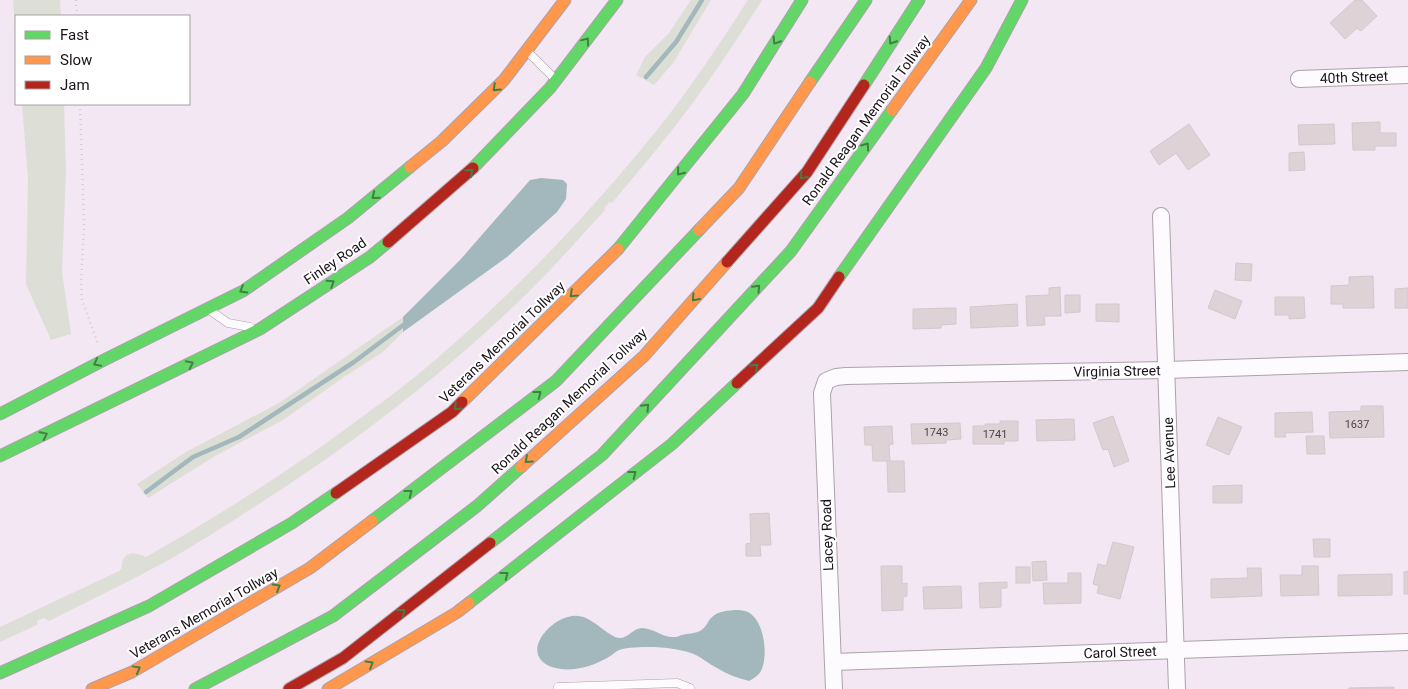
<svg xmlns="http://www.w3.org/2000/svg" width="1408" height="689" viewBox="0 0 1408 689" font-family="Roboto,sans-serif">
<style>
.green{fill:#ddded5}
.water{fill:#a2b8bc}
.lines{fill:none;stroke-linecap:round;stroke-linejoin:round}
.stream{stroke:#a2b8bc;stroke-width:4.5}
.building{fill:#ded2d6;stroke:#d4c8cc}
.lane-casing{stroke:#aba2ab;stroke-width:9}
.street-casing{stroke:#aba2ab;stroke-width:18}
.fast-casing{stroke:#aba2ab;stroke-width:13}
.slow-casing{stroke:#aba2ab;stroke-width:13}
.jam-casing{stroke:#aba2ab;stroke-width:13}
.path{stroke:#d2ced2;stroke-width:2.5;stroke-dasharray:1 4;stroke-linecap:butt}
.lane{stroke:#fdfbfd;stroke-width:8}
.street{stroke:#fdfbfd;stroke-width:16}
.fast{stroke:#63d668;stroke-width:11}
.slow{stroke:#ff974d;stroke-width:11}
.jam{stroke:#b3261e;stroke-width:11}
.oneway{stroke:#437e45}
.labels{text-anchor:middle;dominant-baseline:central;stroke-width:4;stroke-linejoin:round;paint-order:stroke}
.number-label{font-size:11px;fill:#4d444b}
.street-label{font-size:14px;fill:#1b131b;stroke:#fff}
</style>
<rect width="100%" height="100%" fill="#f3e7f3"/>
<g class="green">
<polygon points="13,0 60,0 61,16 16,16 16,40"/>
<polygon points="691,0 711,0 673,63 654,85 636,75 645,57 669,33"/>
<path d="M 748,0 L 762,0 C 739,37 715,73 689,108 C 665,140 638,172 612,203 L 610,202 L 604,208 L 605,210 C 575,243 546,276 514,306 C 434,382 347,448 254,507 C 225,526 197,544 167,561 C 128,582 88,601 49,621 L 44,618 L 37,621 L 37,625 L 0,642 L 0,627 L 119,571 C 124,565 121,571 122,563 C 125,550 137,553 146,557 C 220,515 291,470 359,419 C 378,405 398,391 416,376 C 508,300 591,213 665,120 C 695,81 722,40 748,0 Z"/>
<polygon points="22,104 64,104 66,171 62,272 71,334 51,340 26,284 28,179"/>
<polygon points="403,317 403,332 383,352 344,377 283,420 215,456 148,498 137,484 186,452 279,403"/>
</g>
<g class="water">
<polygon points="541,178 563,180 567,184 566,199 557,212 507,257 403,332 403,317 460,260 530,180"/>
<path d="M 734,610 C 740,610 747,610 752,615 C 765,626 768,657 761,671 C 758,676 754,678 749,681 C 737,678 727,674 717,668 C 709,664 700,656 691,653 C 679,649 662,647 650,647 C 641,647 628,647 619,650 C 615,652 611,656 607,658 C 591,667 570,673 552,667 C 520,655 547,622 568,617 C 587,611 599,629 615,637 C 626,642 632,628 642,628 C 653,628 663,638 675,637 C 679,637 678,636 682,635 C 688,633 694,634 700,631 C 705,628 707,624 710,619 C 716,612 724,611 734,610 Z"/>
</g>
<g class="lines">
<g class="stream">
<polyline points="646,77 676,42 702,0"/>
<polyline points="146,492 193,457 239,437 354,362 406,323"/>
</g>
</g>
<g class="building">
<polygon points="1355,0 1362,0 1377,16 1361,31 1357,28 1345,39 1330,23"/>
<polygon points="1380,122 1380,133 1396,133 1396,146 1375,146 1375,150 1353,150 1352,123"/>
<polygon points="1189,124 1210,155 1188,170 1176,153 1159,165 1150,151"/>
<polygon points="1334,124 1335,144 1299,145 1298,125"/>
<polygon points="1304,152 1305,170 1289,171 1289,153"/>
<polygon points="1236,263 1252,264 1251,281 1235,280"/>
<polygon points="1373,276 1374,308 1343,308 1343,304 1331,304 1331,286 1349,285 1349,277"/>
<polygon points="1060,287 1061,316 1044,316 1045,325 1027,326 1026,296 1049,295 1049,288"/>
<polygon points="1408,288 1408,308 1395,308 1395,289"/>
<polygon points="1215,290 1242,301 1235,319 1208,308"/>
<polygon points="1065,295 1080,295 1080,312 1065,313"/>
<polygon points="1275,297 1304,297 1305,318 1289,319 1289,315 1275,315"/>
<polygon points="1017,304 1018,326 971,328 970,307"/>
<polygon points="1096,304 1119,304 1119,322 1096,321"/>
<polygon points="956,308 956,324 941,325 941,328 913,329 913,309"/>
<polygon points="1361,406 1383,406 1384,437 1330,438 1329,412 1361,411"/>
<polygon points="1312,412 1313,432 1285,433 1286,437 1275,437 1275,413"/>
<polygon points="1113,416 1129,461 1114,467 1108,449 1103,450 1093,423"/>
<polygon points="1218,417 1242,427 1229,455 1206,445"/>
<polygon points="1074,419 1075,440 1037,441 1036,420"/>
<polygon points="1000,421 1018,421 1018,441 1004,441 1004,444 973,444 973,426 985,426 985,424 1000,424"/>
<polygon points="960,423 961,439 946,440 946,443 912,444 911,424"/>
<polygon points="892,426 893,444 889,445 890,461 873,461 872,445 865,445 864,427"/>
<polygon points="1306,436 1324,436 1325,454 1307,454"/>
<polygon points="887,461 904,461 905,492 888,492"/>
<polygon points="1242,485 1242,503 1213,503 1213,486"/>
<polygon points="769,513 771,545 760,545 761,556 746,556 746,544 751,543 750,514"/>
<polygon points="1313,539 1330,539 1330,557 1314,557"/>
<polygon points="1113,542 1134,547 1120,599 1097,593 1099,586 1093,584 1098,564 1106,566"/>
<polygon points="1046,561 1047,580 1033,581 1032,562"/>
<polygon points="881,566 902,566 902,584 907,583 907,596 903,597 903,610 882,611"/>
<polygon points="1302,566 1318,566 1319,595 1281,596 1280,575 1302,575"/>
<rect x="1016" y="567" width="14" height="16"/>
<polygon points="1247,568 1261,568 1262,596 1211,598 1211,579 1248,578"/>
<polygon points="1408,571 1408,594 1404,594 1404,572"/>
<polygon points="1068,573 1081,573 1081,603 1044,604 1043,583 1068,583"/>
<polygon points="1392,574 1392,595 1338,596 1338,575"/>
<polygon points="1007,582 1007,588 1001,588 1001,607 980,608 979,583"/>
<polygon points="961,586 962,608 924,609 923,587"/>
<polygon points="1394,687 1394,689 1349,689 1349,688"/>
</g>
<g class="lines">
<g class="lane-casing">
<g id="lane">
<polyline points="528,52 555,79"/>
<polyline points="211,311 228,323 250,327"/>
<polyline points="558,687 677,683 690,688"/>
</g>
</g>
<g class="street-casing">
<g id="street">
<polyline points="1299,79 1408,75"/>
<polyline points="1161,216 1177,689"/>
<polyline points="833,662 1408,642"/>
<polyline points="834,689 822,393 826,381 836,377 846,376 1166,370 1408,362"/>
</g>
</g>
<g class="fast-casing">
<g id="fast">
<polyline points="810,82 866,0"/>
<polyline points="864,85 919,0"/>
<polyline points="473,168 550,88 617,0"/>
<polyline points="618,249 743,94 802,0"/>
<polyline points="839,277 986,68 1022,0"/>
<polyline points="0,414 104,360 243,291 348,218 410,167"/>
<polyline points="0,456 260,329 370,257 388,242"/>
<polyline points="372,521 556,381 699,230"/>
<polyline points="490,543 602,455 791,251 892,110"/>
<polyline points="469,603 672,444 737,383"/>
<polyline points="0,673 149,606 292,523 336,493"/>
<polyline points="195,689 333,616 477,506 521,467"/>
</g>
</g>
<g class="slow-casing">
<g id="slow">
<polyline points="892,110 971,0"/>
<polyline points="410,167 442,141 504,80 565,0"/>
<polyline points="699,230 739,188 810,82"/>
<polyline points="462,402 618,249"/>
<polyline points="521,467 644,356 727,262"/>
<polyline points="92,689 132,672 310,568 372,521"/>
<polyline points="328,689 456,613 469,603"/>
</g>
</g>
<g class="jam-casing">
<g id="jam">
<polyline points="388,242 473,168"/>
<polyline points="727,262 807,172 864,85"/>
<polyline points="737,383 818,308 839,277"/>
<polyline points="336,493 452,412 462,402"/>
<polyline points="289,689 343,658 490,543"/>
</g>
</g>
<g class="path">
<polyline points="76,0 77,16"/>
<polyline points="80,104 84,227 81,282 82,300 98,344"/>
</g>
<use href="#lane" class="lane"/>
<use href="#street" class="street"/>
<use href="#fast" class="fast"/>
<use href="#slow" class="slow"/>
<use href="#jam" class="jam"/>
</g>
<defs><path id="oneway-chevron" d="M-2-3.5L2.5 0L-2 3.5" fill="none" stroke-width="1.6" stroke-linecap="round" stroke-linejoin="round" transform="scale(1.25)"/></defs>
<g class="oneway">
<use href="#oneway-chevron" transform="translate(586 41) rotate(-53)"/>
<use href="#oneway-chevron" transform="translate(776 41) rotate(122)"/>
<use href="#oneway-chevron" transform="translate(892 41) rotate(123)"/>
<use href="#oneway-chevron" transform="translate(496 88) rotate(136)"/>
<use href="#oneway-chevron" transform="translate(866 146) rotate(-54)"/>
<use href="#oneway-chevron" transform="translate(470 172) rotate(-41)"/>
<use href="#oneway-chevron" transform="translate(680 172) rotate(129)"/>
<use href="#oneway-chevron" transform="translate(803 176) rotate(131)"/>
<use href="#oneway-chevron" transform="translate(375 196) rotate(141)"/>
<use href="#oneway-chevron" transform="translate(331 283) rotate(-33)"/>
<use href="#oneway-chevron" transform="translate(757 288) rotate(-47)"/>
<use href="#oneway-chevron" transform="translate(243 290) rotate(150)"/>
<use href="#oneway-chevron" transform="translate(573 294) rotate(136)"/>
<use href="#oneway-chevron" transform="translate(695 298) rotate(132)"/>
<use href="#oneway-chevron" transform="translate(97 363) rotate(152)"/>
<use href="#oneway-chevron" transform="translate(190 364) rotate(-26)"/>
<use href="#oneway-chevron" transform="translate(755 367) rotate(-43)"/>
<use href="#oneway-chevron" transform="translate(538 394) rotate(-37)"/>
<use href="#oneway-chevron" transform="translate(457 407) rotate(137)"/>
<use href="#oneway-chevron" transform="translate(646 407) rotate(-47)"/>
<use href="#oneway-chevron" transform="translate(44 435) rotate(-26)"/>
<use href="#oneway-chevron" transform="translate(528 460) rotate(138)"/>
<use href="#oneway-chevron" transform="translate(633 474) rotate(-38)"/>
<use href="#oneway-chevron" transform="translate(409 493) rotate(-37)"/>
<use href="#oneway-chevron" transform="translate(505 575) rotate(-38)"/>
<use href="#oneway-chevron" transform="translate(277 587) rotate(-30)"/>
<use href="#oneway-chevron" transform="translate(402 612) rotate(-38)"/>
<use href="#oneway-chevron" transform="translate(370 664) rotate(-31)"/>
<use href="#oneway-chevron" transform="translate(137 669) rotate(-29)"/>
</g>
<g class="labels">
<g class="number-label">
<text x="1357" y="424">1637</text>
<text x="936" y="432">1743</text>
<text x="995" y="434">1741</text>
</g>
<g class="street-label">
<text transform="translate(1354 77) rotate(-2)">40th Street</text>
<text transform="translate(866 120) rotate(-54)">Ronald Reagan Memorial Tollway</text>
<text transform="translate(335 261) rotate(-34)">Finley Road</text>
<text transform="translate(502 342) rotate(-44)">Veterans Memorial Tollway</text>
<text transform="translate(1117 371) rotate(-1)">Virginia Street</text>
<text transform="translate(569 401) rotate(-43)">Ronald Reagan Memorial Tollway</text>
<text transform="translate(1169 453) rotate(-92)">Lee Avenue</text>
<text transform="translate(827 535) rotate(-92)">Lacey Road</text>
<text transform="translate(204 613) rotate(-30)">Veterans Memorial Tollway</text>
<text transform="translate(1120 652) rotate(-2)">Carol Street</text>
</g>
</g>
<rect x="15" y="15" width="175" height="90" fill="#ffffff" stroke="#a4a1a4"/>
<rect x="25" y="31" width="25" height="8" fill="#63d668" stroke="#a4a1a4"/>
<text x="60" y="40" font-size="15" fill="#1b131b">Fast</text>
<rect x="25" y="56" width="25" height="8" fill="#ff974d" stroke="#a4a1a4"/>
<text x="60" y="65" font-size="15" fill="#1b131b">Slow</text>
<rect x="25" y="81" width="25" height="8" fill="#b3261e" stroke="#a4a1a4"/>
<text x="60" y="90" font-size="15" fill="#1b131b">Jam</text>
</svg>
